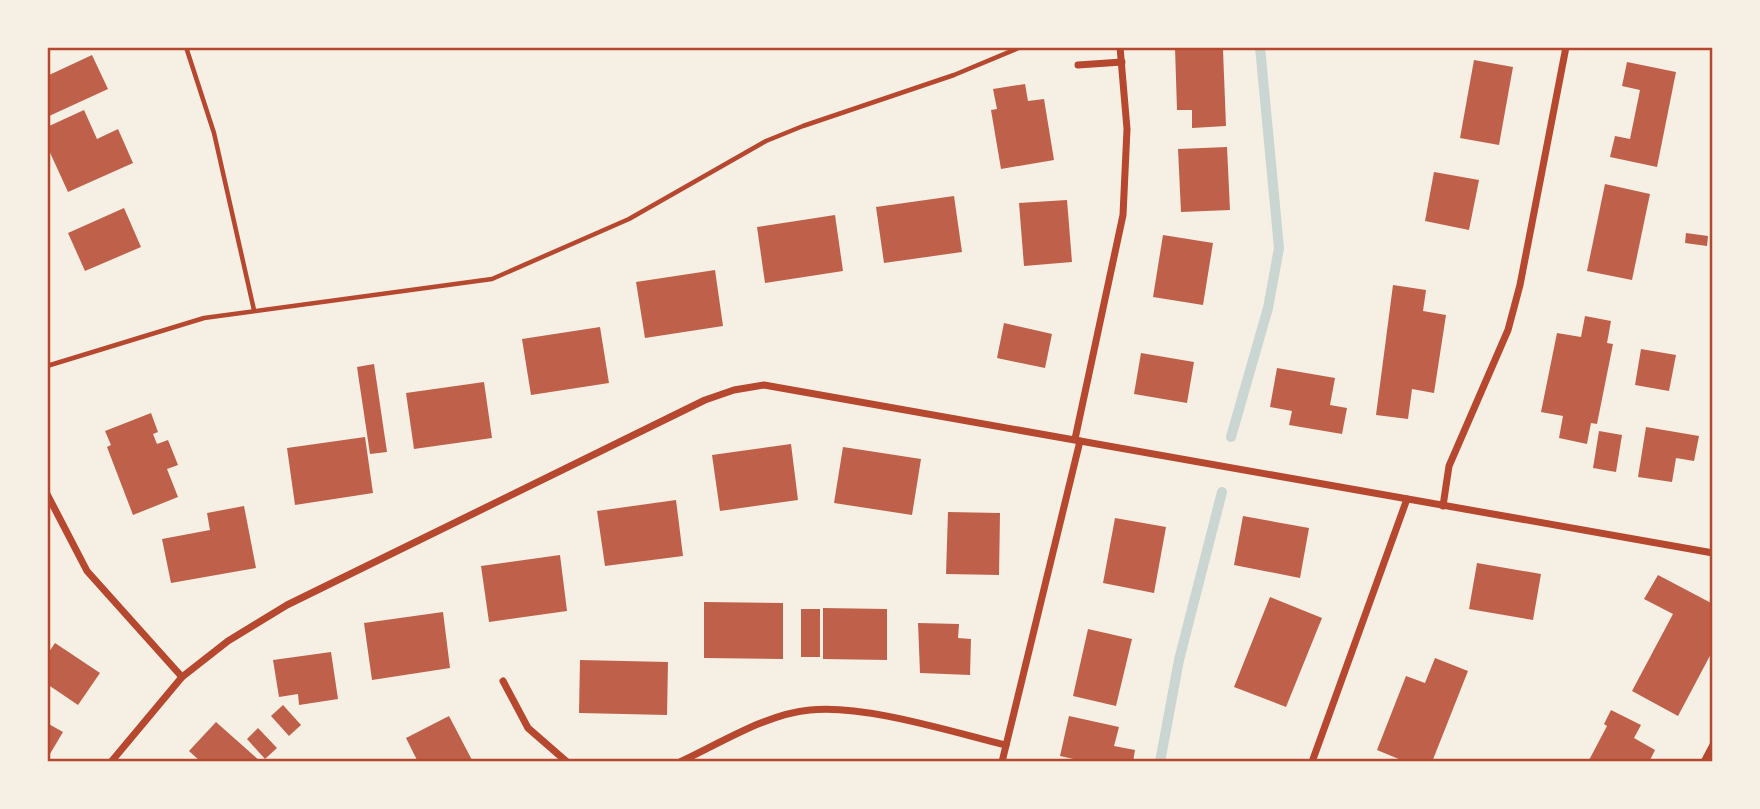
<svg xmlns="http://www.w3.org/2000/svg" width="1760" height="809" viewBox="0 0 1760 809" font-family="'DejaVu Sans',sans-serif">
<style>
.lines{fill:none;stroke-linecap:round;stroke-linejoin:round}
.stream{stroke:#c9d6d2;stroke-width:10}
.building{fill:#bf614a}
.path{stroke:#b5482f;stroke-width:4.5}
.minor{stroke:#b5482f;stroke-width:7}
.neatline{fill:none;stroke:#b5482f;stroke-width:2.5}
</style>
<rect width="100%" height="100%" fill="#f6efe4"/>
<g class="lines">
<g class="stream">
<polyline points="1231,437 1268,308 1279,248 1260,47"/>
<polyline points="1160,762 1179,660 1222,492"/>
</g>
</g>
<g class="building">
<polygon points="1175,47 1230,47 1230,50 1223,50 1226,126 1192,128 1192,110 1177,110"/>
<polygon points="92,55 108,89 47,117 47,76"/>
<polygon points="1474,60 1513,67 1499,145 1460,138"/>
<polygon points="1627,62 1676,72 1657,167 1610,157 1615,136 1630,139 1640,90 1622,86"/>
<polygon points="1025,84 1028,101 1044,99 1054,160 1001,169 991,110 997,109 993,89"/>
<polygon points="84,110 97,139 118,129 133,163 68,192 47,146 47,127"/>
<polygon points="1227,147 1230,210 1181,212 1178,149"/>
<polygon points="1434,172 1479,180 1469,230 1425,221"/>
<polygon points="1605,184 1650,194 1632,280 1587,271"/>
<polygon points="954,196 962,252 884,263 876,207"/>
<polygon points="1067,200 1072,262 1024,266 1019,203"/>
<polygon points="124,208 141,247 85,271 68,233"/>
<polygon points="835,215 843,271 765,283 757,227"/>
<polygon points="1686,233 1708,236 1707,246 1685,243"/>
<polygon points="1163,235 1213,243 1203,305 1153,297"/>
<polygon points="715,270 723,326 645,338 636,282"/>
<polygon points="1393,285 1426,290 1423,311 1446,315 1434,393 1412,389 1408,419 1376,415"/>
<polygon points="1585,316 1611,321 1607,343 1613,344 1597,424 1591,423 1587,444 1559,438 1563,416 1541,412 1557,333 1581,337"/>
<polygon points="1004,323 1052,334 1045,368 997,358"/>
<polygon points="600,327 609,383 531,395 522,339"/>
<polygon points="1641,349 1676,355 1669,391 1635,385"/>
<polygon points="1141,353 1194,362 1187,403 1134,394"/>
<polygon points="374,364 387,452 370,454 357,367"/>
<polygon points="1277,368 1335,378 1330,405 1347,408 1342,434 1289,425 1292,411 1270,407"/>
<polygon points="484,382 492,438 414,449 406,393"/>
<polygon points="151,413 158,432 153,434 157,444 168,440 178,465 167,469 178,497 133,515 107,447 111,445 105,431"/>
<polygon points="1646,427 1699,436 1694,461 1676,458 1672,482 1638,477"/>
<polygon points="1599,431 1622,435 1616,472 1593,468"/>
<polygon points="365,437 373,493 295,505 287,448"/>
<polygon points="791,444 798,500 720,511 712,455"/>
<polygon points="843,447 921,459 912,515 834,503"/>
<polygon points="676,500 683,556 605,566 597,511"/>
<polygon points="244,506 256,568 171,583 162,539 210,530 207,513"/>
<polygon points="948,512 1000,513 999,575 946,574"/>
<polygon points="1243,516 1309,528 1300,578 1234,565"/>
<polygon points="1115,518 1166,527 1154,593 1103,583"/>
<polygon points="560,555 567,611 489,622 481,566"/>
<polygon points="1477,563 1541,574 1533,620 1469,609"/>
<polygon points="1658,575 1713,604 1713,650 1678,716 1632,691 1673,614 1644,599"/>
<polygon points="1270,597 1322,618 1286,707 1234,687"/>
<polygon points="704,602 783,603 783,659 704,658"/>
<polygon points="823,608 887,609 887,660 823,659"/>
<rect x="801" y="609" width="19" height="48"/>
<polygon points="443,612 450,668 372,680 364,623"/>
<polygon points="918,623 959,624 958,638 971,639 970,675 920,673"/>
<polygon points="1088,629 1132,639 1116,706 1073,696"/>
<polygon points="55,643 100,673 78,705 47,684 47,655"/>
<polygon points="331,652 338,699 299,705 298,694 279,697 273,660"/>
<polygon points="1435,658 1468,671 1432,762 1406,762 1377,750 1406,676 1425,683"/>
<polygon points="580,660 668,662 667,715 579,713"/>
<polygon points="283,705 301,725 289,736 271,716"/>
<polygon points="1611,710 1641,725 1634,738 1655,750 1649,762 1588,762 1607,726 1604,724"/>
<polygon points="449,716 473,762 418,762 406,738"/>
<polygon points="1069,716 1119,727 1114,746 1135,750 1133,762 1087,762 1060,756"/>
<polygon points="216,722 261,762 201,762 189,751"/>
<polygon points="47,723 63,732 47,759"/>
<polygon points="258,728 277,748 265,759 247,739"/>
</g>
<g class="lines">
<g class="path">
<polyline points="186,47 214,133 254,310"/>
<polyline points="47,366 204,318 492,279 629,219 766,141 803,126 954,75 1021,47"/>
</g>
<g class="minor">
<polyline points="1078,65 1122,62"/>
<polyline points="1075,439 1123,215 1127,129 1120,47"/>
<polyline points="47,494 87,571 182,677"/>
<polyline points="1443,506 1449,466 1508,330 1520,285 1566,47"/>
<polyline points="503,681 528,728 567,762"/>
<polyline points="111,762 182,677 228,641 287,605 705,400 734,390 764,385 1713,553"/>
<path d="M 680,762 C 721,743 766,714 810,710 C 864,704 952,732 1006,745"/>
<polyline points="1002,762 1080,441"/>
<polyline points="1312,762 1407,499"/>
<polyline points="1704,762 1713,745"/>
</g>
</g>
<rect width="1760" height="809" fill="none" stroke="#f6efe4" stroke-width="98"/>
<rect x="49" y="49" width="1662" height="711" class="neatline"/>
</svg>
